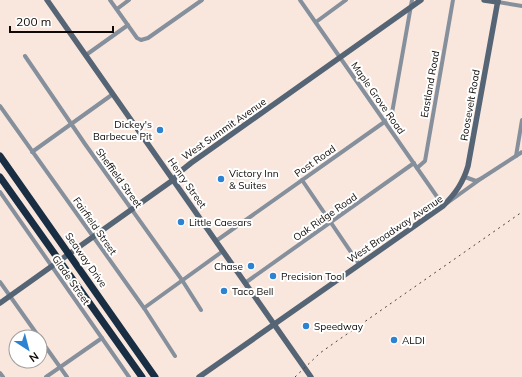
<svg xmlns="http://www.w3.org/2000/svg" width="522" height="377" viewBox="0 0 522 377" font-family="Mulish,sans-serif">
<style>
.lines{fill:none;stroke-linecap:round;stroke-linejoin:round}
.street{stroke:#86909c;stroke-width:4}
.secondary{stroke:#566575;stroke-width:5.5}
.highway{stroke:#192e43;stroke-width:7}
.rail{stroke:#473f3b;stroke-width:1;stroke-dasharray:2 4;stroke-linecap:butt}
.poi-dot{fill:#2d83d1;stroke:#fff;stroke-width:1.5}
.labels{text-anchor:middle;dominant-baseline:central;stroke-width:4;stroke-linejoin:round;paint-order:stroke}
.street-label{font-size:10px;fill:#0f0a07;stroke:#fff}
.poi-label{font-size:10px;fill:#0f0a07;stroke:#fff;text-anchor:start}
</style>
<rect width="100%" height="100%" fill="#f9e7dd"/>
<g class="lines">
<g class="street">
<polyline points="110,0 137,38 141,40 148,38 202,0"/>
<polyline points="300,0 440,201 443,206 482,178"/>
<polyline points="498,2 522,6"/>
<polyline points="117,9 129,0"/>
<polyline points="316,22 346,0"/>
<polyline points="86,55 128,25"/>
<polyline points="25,56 85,144 182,280 201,310"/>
<polyline points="0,106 144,308 175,356"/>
<polyline points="32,152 113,94"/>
<polyline points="516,156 522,120"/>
<polyline points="417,168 425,161 453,0"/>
<polyline points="465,177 476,181 482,178 522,152"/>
<polyline points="302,180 359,264"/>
<polyline points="0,192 129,377"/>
<polyline points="216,241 390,118 392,113 412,0"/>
<polyline points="0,282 39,337"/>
<polyline points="245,283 414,163"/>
<polyline points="144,308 223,251"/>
<polyline points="40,339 67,377"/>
<polyline points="0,373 3,377"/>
<polyline points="46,377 102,338"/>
</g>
<g class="secondary">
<polyline points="47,0 311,377"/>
<polyline points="484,0 498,2"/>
<polyline points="0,303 173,180 181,171 191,163 421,0"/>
<path d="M 199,377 L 443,206 C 455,194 463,183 468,166 L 498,0"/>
</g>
<g class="highway">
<polyline points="0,156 155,377"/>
<polyline points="0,177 142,377"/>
</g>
<polyline class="rail" points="295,377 320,353 337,341 522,212"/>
</g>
<g class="poi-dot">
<circle cx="160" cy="130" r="4"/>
<circle cx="221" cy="179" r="4"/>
<circle cx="181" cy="222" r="4"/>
<circle cx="251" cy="266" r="4"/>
<circle cx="273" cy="276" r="4"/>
<circle cx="224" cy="291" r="4"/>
<circle cx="306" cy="326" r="4"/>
<circle cx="394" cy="340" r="4"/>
</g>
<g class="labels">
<g class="street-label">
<text transform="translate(430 84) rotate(-80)">Eastland Road</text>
<text transform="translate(378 98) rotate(55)">Maple Grove Road</text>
<text transform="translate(470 105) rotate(-80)">Roosevelt Road</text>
<text transform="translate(224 129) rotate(-35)">West Summit Avenue</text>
<text transform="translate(315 161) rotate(-35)">Post Road</text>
<text transform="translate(119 178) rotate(54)">Sheffield Street</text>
<text transform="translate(187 183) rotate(55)">Henry Street</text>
<text transform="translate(325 217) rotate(-35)">Oak Ridge Road</text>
<text transform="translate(95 226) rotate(55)">Fairfield Street</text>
<text transform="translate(395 229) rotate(-34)">West Broadway Avenue</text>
<text transform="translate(86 260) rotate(55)">Seaway Drive</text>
<text transform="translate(71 280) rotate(55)">Glade Street</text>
</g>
<g class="poi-label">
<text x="152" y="124" text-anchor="end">Dickey's<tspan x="152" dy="12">Barbecue Pit</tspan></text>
<text x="229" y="173">Victory Inn<tspan x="229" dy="12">&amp; Suites</tspan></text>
<text x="189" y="222">Little Caesars</text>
<text x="243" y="266" text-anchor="end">Chase</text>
<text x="281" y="276">Precision Tool</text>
<text x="232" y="291">Taco Bell</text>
<text x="314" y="326">Speedway</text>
<text x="402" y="340">ALDI</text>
</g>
</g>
<g transform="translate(28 349) rotate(144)"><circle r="19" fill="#ffffff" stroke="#9f9d9c"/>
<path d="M0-3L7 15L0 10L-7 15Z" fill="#2d83d1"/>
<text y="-6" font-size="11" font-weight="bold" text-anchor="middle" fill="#0f0a07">N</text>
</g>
<path d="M10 26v6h103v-6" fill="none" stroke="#0f0a07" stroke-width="2"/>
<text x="16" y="26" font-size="12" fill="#0f0a07" stroke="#ffffff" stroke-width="3" paint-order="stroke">200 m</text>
</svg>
